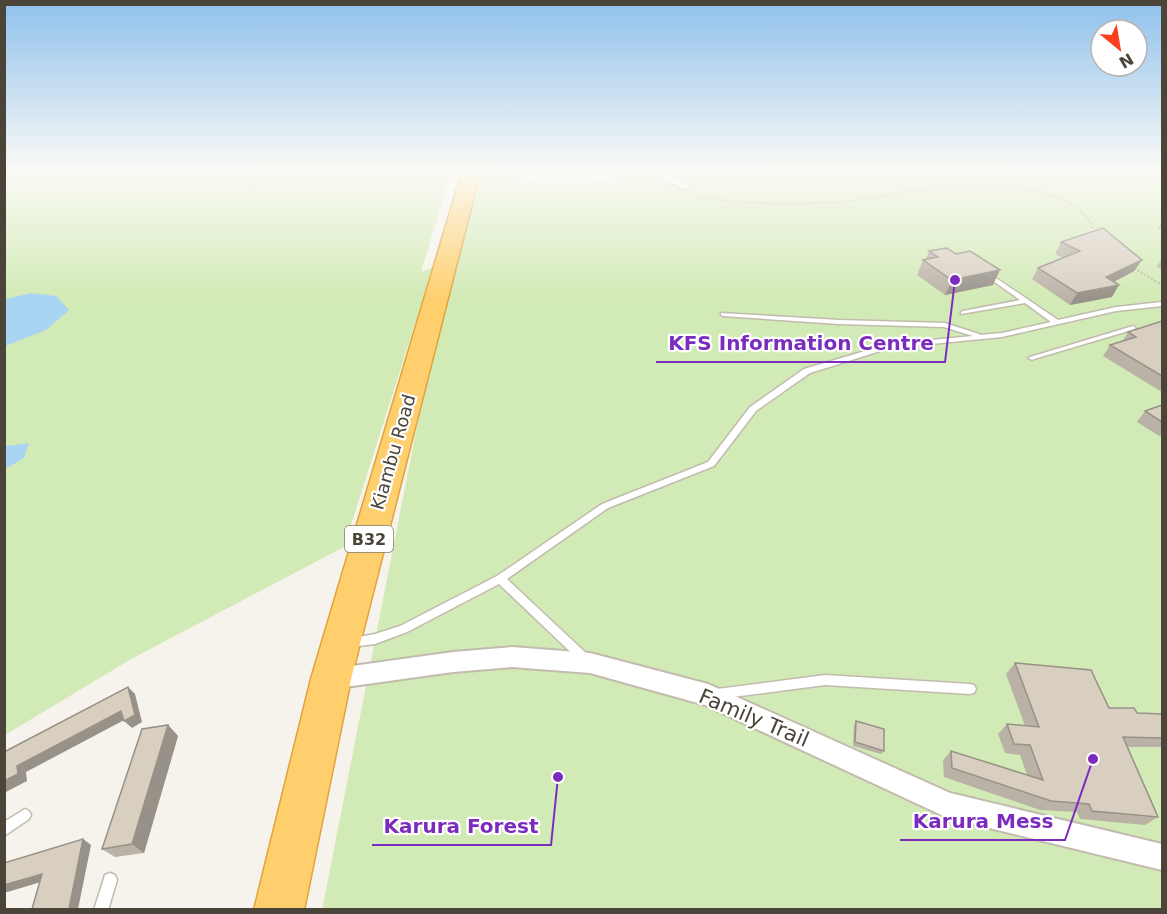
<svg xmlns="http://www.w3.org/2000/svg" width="1167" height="914" viewBox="0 0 1167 914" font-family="'DejaVu Sans',sans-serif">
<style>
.green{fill:#d2eab5}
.water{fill:#a9d4f2}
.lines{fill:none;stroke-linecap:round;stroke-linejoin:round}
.lane-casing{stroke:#c2bbae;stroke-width:3}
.street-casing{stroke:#c2bbae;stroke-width:4}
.highway-casing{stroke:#e0a43c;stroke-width:3}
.path{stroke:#c4b79f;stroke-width:2;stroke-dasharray:2 2;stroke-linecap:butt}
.lane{fill:#fff;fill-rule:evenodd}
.street{fill:#fff;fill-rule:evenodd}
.highway{fill:#ffcf6e;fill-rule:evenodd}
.wall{fill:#bab2a6}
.shaded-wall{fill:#979187}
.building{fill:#d8cfc1;stroke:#979187;stroke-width:1.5}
.labels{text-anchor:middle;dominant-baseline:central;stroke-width:4.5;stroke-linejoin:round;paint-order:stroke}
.shield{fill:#fff;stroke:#817c74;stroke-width:1.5}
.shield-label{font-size:16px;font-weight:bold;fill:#4b4439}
.street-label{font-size:18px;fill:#4b4439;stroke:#fff}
.near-street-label{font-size:21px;fill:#4b4439;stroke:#fff}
.leader{fill:none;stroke:#7b2cbf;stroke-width:2}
.callout-dot{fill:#7b2cbf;stroke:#fff;stroke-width:2}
.callout-label{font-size:20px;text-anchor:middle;font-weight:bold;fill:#7b2cbf;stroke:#fff;stroke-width:4.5;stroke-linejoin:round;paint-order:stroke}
</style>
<rect width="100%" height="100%" fill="#f6f3ec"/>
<g class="green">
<polygon points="4,172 451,172 421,272 433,267 344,547 133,658 5,735"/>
<polygon points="467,172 489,172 554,183 681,172 1162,172 1162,909 322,910"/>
<polygon points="508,172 654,172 556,180"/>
</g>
<g class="water">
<polygon points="31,293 56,296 69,310 46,330 5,346 5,299"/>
<polygon points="29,443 24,458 5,469 5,446"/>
</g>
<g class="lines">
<g class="lane-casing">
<g id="lane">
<polygon points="987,272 1058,320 1116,307 1162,302 1162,306 1116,311 1002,337 890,348 810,373 756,411 714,466 608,508 507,579 589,656 590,659 589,662 585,664 581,662 499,584 407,632 375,644 351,647 347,645 346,642 347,639 375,634 400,626 497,576 602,504 708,462 750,407 804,369 889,344 973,336 944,327 839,324 723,316 721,315 721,313 839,320 945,323 979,334 980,335 1002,333 1051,322 1025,303 961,314 961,312 963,311 1020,300 985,275 984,274"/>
<polygon points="1133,326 1135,327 1135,329 1034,359 1032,360 1028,358 1030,357"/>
<polygon points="825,675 970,684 974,685 976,689 974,693 970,694 825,685 717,699 713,698 711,694 713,690 717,689"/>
<polygon points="25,809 29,811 31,815 29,819 4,836 4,822"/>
<polygon points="110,873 115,875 117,880 108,910 94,910 105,875"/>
</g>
</g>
<g class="street-casing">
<g id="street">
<polygon points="649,172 661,172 692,187 684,189"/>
<polygon points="512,647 590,653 708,684 950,793 1162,844 1162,870 948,818 705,705 590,673 512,667 453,672 331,689 323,686 320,679 323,672 331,669 453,652"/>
</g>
</g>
<g class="highway-casing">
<polygon id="highway" points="462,172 480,172 351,679 304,910 254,910 311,679"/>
</g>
<g class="path">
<polyline points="973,186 983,179 1012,172"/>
<path d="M 702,198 C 755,205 809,205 862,200 C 874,199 886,195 898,193 C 948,186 1040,178 1081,211 C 1088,217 1092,226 1097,234"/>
<polyline points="1134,268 1162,285"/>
</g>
<use href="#lane" class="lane"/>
<use href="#street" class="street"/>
<use href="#highway" class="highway"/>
</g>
<g class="wall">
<polygon points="1125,172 1153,172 1151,175 1130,175"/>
<polygon points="1162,221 1162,230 1158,228"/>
<polygon points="1061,242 1134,271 1114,282 1112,297 1070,305 1032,279 1038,268 1063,258 1055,254"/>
<polygon points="929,251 993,285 945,295 917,275 923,260 926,260"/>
<polygon points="1162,258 1162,269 1157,267"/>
<polygon points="1162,321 1162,392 1103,356 1110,345 1122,342 1128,332"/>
<polygon points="1162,405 1162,435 1159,436 1137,422 1145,411"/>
<polygon points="1015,663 1109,708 1137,713 1162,714 1162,747 1127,747 1158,817 1145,825 1080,819 1077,812 1040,810 944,777 943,760 951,751 1027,775 1020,755 1005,753 998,734 1007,724 1025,726 1006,674"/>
<polygon points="856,721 884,751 881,754 853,746 854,725"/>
<polygon points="168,725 178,736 144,853 115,857 102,849"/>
</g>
<g class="shaded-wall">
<polygon points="1142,260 1134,271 1100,289 1119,285 1112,297 1070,305 1077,293"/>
<polygon points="1000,270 993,285 945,295 952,280"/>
<polygon points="128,687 135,694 142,722 132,728 124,721"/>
<polygon points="121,711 128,718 26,772 27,781 4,793 4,781 17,766"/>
<polygon points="168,725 178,736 144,853 132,844"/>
<polygon points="83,839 91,845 78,909 68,909"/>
<polygon points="42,874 51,879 4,893 4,885"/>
</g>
<g class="building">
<polygon points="1103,228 1142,260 1106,277 1119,285 1077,293 1038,268 1080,251 1061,242"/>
<polygon points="947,248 956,254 970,251 1000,270 952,280 923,260 938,257 929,251"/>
<polygon points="1162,321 1162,376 1110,345 1136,337 1128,332"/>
<polygon points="1162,405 1162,422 1145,411"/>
<polygon points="1015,663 1091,670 1109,708 1134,708 1137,713 1162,714 1162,738 1123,737 1158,817 1092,811 1089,804 1051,801 952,768 951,751 1043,780 1030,745 1014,744 1007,724 1039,727"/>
<polygon points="128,687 135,715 124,721 121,711 17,766 18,774 4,781 4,752"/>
<polygon points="856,721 884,729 884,751 855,742"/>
<polygon points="168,725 132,844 102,849 142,729"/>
<polygon points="83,839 69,909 32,909 42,874 4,885 4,863"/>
</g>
<linearGradient id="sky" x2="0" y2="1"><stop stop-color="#8fc1ec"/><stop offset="0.57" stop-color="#fbfaf6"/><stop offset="1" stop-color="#fbfaf6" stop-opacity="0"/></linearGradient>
<rect width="1167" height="300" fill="url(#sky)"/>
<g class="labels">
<rect class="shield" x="345" y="526" width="48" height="26" rx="4.5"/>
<g class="shield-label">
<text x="369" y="539">B32</text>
</g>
<g class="street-label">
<text transform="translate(393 452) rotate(-74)">Kiambu Road</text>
</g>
<g class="near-street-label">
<text transform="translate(754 718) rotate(23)">Family Trail</text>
</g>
</g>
<path class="leader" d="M955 280L945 362H656M1093 759L1065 840H900M558 777L551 845H372"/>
<g class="callout-dot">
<circle cx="955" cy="280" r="6"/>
<circle cx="1093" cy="759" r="6"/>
<circle cx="558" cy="777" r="6"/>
</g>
<g class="callout-label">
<text x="801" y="350">KFS Information Centre</text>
<text x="983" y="828">Karura Mess</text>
<text x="461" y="833">Karura Forest</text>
</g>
<rect width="1167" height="914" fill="none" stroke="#4b4439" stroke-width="12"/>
<g transform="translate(1119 48) rotate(150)"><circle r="28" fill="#ffffff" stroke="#b7b4b0" stroke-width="1.5"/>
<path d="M0-4.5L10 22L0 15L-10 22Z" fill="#fc3f1d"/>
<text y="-9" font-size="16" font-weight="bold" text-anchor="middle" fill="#4b4439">N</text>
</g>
</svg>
